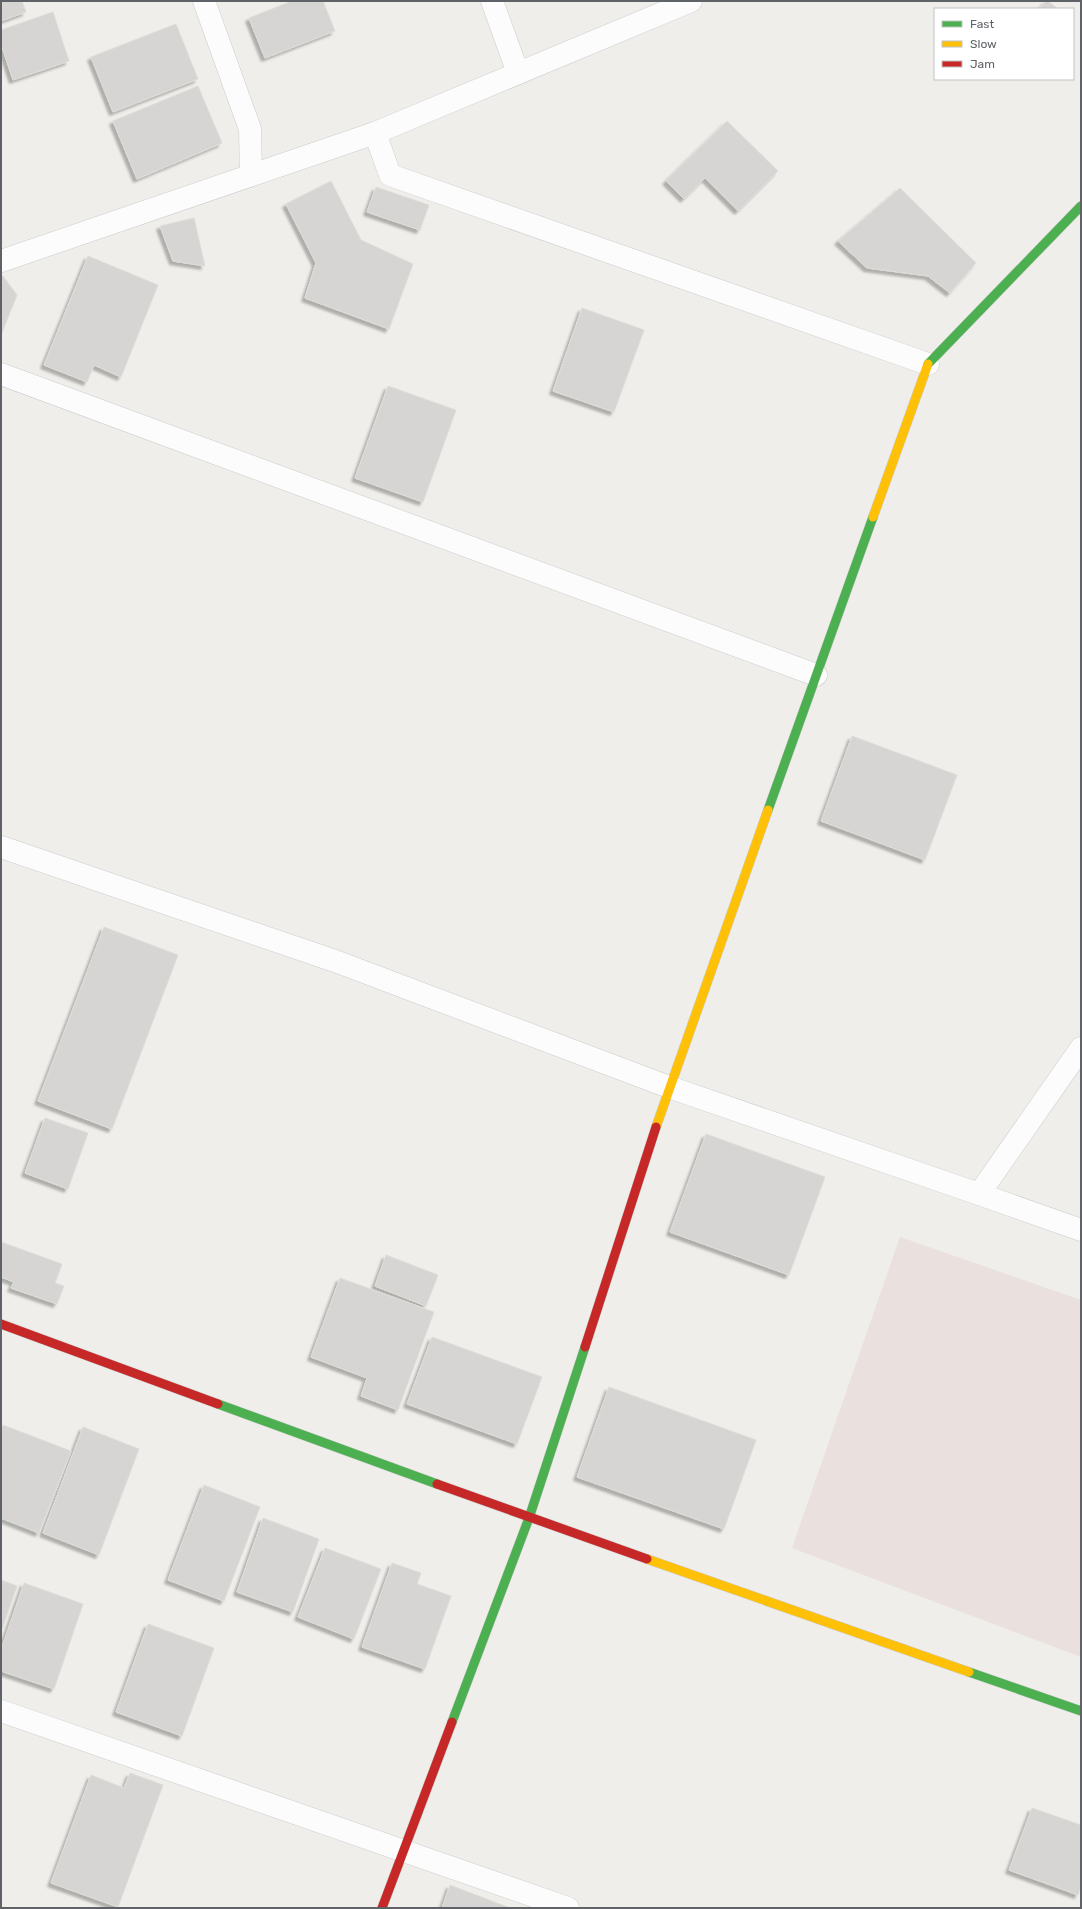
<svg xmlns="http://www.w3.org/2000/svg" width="1082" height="1909" viewBox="0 0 1082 1909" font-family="Rubik,sans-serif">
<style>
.medical{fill:#eae0de}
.building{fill:#d6d5d3;stroke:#deddd9;filter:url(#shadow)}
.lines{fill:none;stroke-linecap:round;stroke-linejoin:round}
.street-casing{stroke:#cbcccc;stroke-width:23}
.fast-casing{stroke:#cacacb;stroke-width:10}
.slow-casing{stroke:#cacacb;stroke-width:10}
.jam-casing{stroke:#cacacb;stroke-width:10}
.street{stroke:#fdfcfc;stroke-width:22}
.fast{stroke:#4caf50;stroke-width:9}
.slow{stroke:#ffc107;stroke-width:9}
.jam{stroke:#c62828;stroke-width:9}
</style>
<defs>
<filter id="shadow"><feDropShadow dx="-3.5" dy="3.5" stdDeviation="1" flood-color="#0004"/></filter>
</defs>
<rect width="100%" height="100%" fill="#efeeea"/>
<polygon class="medical" points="900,1237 1081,1300 1081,1657 792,1548"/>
<g class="building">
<polygon points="1,1 22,1 26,12 1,21"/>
<polygon points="292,1 323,1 335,31 265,58 249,18"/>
<polygon points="1046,1 1048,1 1058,9 1039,9"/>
<polygon points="53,12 69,61 13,80 1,44 1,30"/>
<polygon points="176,24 198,79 113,112 91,57"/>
<polygon points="198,86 222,143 137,179 113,121"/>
<polygon points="727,121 778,171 738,211 705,178 684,199 666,181"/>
<polygon points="331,181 361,240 413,264 389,329 305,298 316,263 286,204"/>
<polygon points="376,187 429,205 420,230 367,212"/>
<polygon points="900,188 976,263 950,293 928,276 867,268 838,241"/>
<polygon points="194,218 205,266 173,261 160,226"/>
<polygon points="88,256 158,285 121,377 94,365 87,382 44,365"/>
<polygon points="1,276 3,276 17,295 1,335"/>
<polygon points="582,308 644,330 614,412 553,391"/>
<polygon points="388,386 456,410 423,502 355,478"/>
<polygon points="852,736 957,775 925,860 821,821"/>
<polygon points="104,927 178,955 112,1129 38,1101"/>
<polygon points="45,1118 88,1133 68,1189 25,1173"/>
<polygon points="706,1134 825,1177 789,1275 670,1232"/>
<polygon points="1,1242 62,1264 55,1283 64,1286 57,1304 11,1288 14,1282 1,1277"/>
<polygon points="386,1255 438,1275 426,1306 375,1286"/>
<polygon points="340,1278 434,1312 398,1410 361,1396 367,1378 311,1357"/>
<polygon points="432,1337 542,1377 517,1444 407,1404"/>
<polygon points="609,1387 756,1440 724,1529 577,1477"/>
<polygon points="3,1425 71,1451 39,1533 1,1518 1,1430"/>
<polygon points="83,1427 139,1449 99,1555 43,1533"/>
<polygon points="204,1485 260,1507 224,1601 168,1580"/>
<polygon points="263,1518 319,1539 293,1612 237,1592"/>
<polygon points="325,1548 381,1569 354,1639 298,1617"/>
<polygon points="392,1563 421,1573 417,1584 451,1596 425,1669 362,1647"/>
<polygon points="1,1580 17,1586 1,1632"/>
<polygon points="24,1583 83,1604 54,1689 1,1671 1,1650"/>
<polygon points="148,1624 214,1648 182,1736 116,1712"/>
<polygon points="130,1773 163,1785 118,1907 51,1883 91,1775 124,1788"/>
<polygon points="1032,1808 1081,1825 1081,1886 1078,1895 1009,1870"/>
<polygon points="450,1885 510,1908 442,1908"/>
</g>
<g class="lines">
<g class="street-casing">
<g id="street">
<polyline points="204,1 250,129 251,175"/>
<polyline points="492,1 518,73"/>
<polyline points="375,133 390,175 928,364"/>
<polyline points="1,261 375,133 691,1"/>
<polyline points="1,374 816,675"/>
<polyline points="1,847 335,961 669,1087 979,1194 1081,1230"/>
<polyline points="979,1194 1081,1048"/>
<polyline points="1,1711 568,1908"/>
</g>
</g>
<g class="fast-casing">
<g id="fast">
<polyline points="928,364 1081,206"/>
<polyline points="768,810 873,517"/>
<polyline points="218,1404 437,1484"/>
<polyline points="969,1672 1081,1711"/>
<polyline points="452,1722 529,1518 585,1347"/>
</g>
</g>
<g class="slow-casing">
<g id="slow">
<polyline points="873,517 928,364"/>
<polyline points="656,1127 768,810"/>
<polyline points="647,1559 969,1672"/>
</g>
</g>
<g class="jam-casing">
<g id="jam">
<polyline points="1,1324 218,1404"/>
<polyline points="585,1347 656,1127"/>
<polyline points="437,1484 647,1559"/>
<polyline points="382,1908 452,1722"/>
</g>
</g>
<use href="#street" class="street"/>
<use href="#fast" class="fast"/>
<use href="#slow" class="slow"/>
<use href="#jam" class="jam"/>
</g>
<rect width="1082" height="1909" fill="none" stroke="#5f6368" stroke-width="4"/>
<rect x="934" y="8" width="140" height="72" fill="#ffffff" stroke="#bfc1c3"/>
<rect x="942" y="21" width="20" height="6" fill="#4caf50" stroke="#bfc1c3"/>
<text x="970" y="28" font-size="12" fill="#5f6368">Fast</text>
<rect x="942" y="41" width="20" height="6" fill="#ffc107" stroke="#bfc1c3"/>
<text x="970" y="48" font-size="12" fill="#5f6368">Slow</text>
<rect x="942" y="61" width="20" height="6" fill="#c62828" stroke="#bfc1c3"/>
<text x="970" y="68" font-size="12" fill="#5f6368">Jam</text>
</svg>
